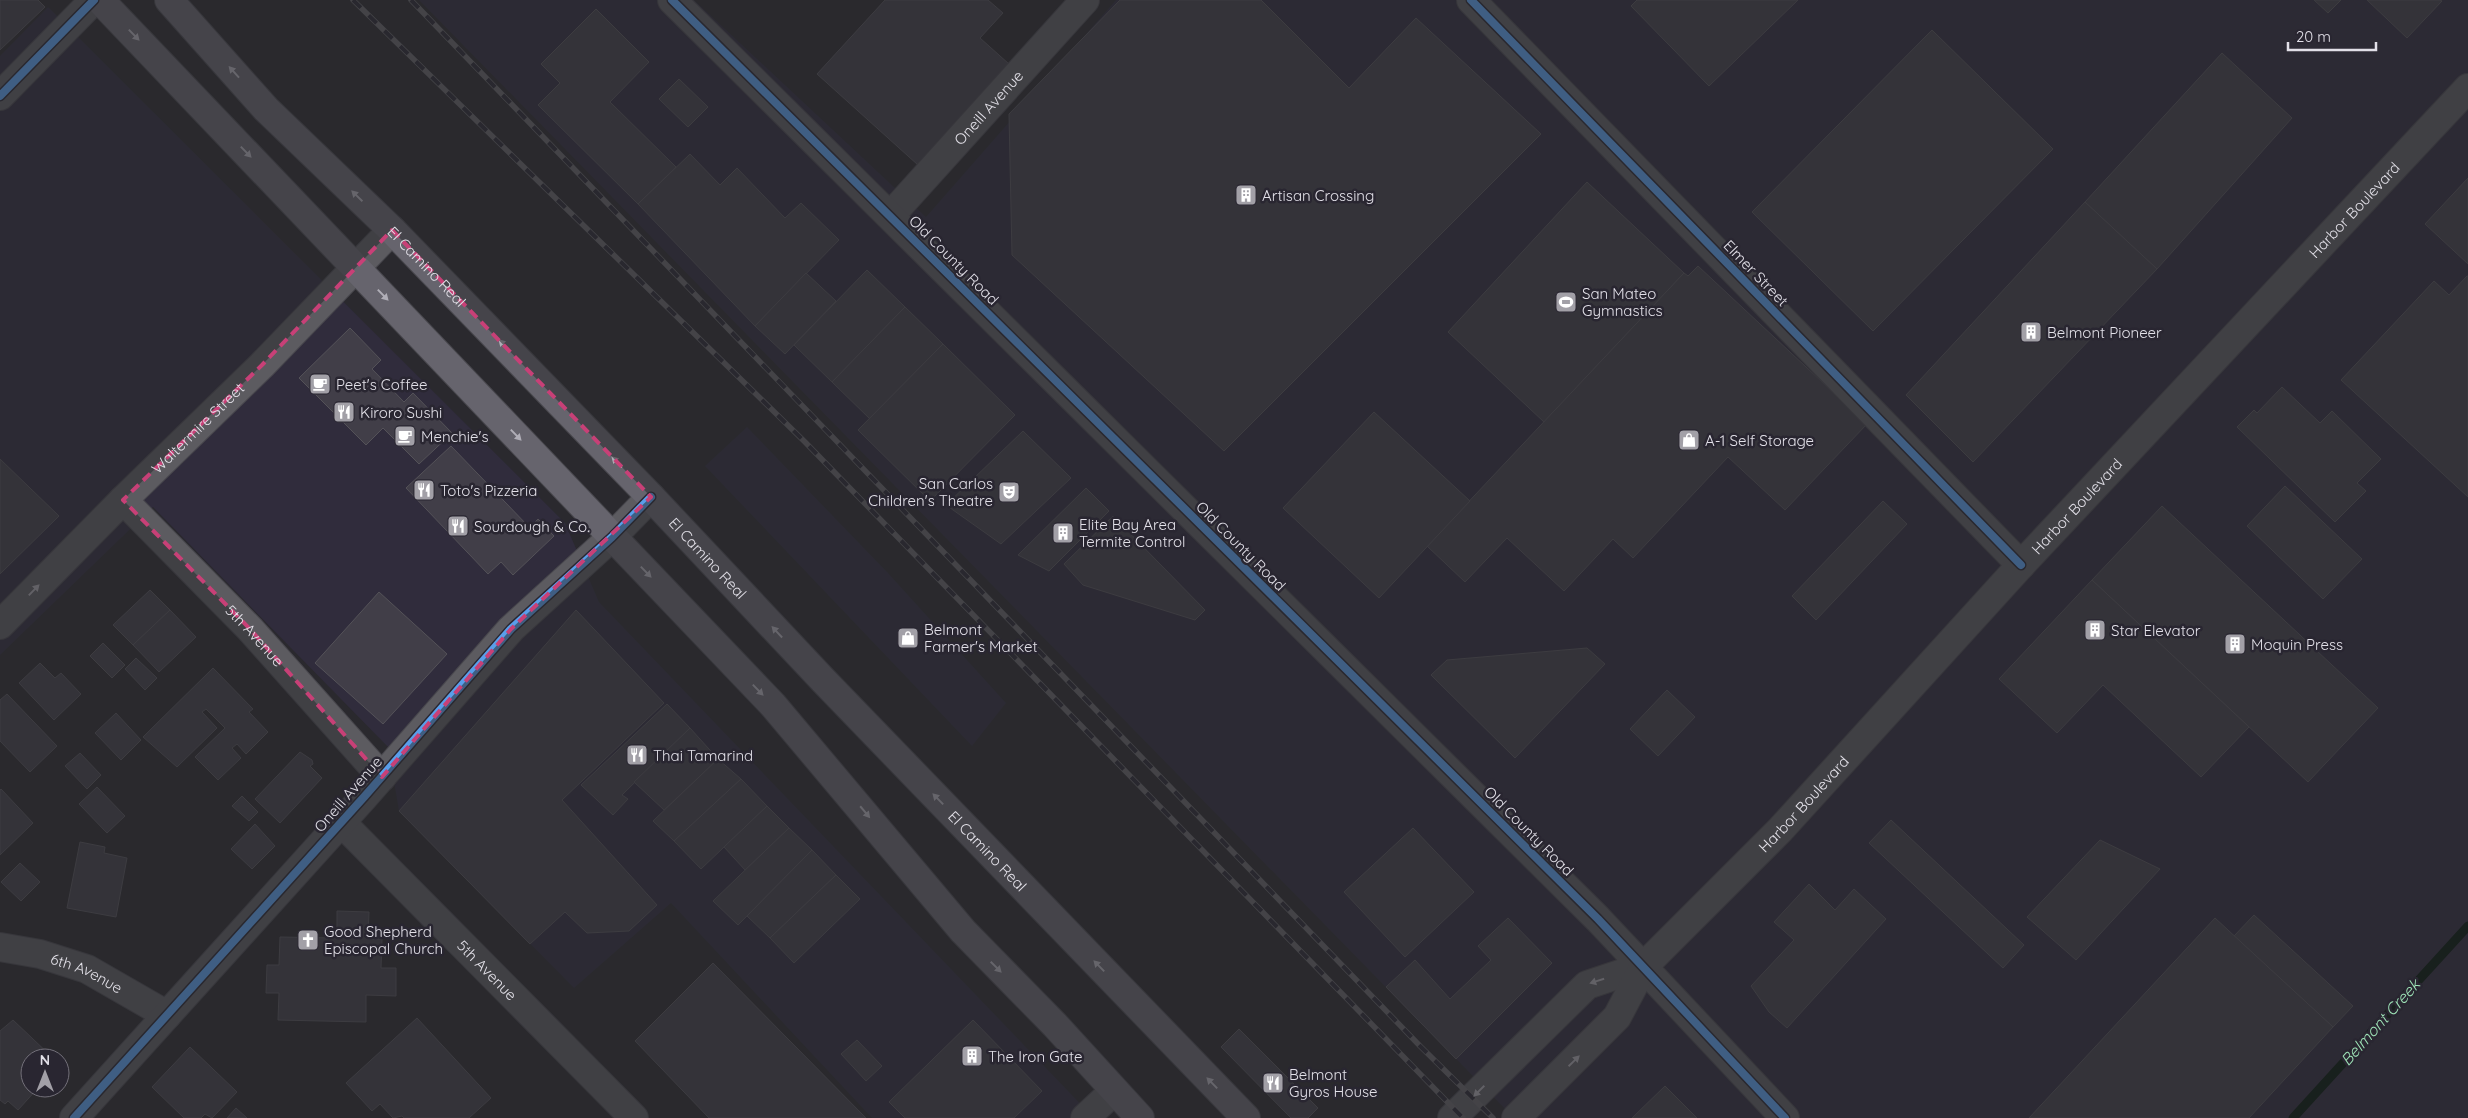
<svg xmlns="http://www.w3.org/2000/svg" width="2468" height="1118" viewBox="0 0 2468 1118" font-family="Quicksand,sans-serif">
<style>
.built{fill:#302c3c}
.lines{fill:none;stroke-linecap:round;stroke-linejoin:round}
.stream{stroke:#04140b;stroke-width:9}
.building{fill:#413e48;stroke:#545258}
.minor-casing{stroke:#48474d;stroke-width:30}
.secondary-casing{stroke:#48474d;stroke-width:30}
.primary-casing{stroke:#48474d;stroke-width:30}
.minor{stroke:#5c5b60;stroke-width:28}
.secondary{stroke:#5c5b60;stroke-width:28}
.primary{stroke:#66646d;stroke-width:28}
.rail-casing{stroke:#646367;stroke-width:5.5}
.rail{stroke:#292631;stroke-width:4;stroke-dasharray:11;stroke-linecap:butt}
.cycleway-casing{stroke:#292631;stroke-width:11}
.cycleway{stroke:#5a9eea;stroke-width:8}
.oneway{fill:#b0aeb7}
.oneway2{fill:#a6a4ab}
.marked{fill:none;stroke:#c84077;stroke-width:4;stroke-dasharray:10 6;stroke-linejoin:round}
.labels{text-anchor:middle;dominant-baseline:central;stroke-width:5;stroke-linejoin:round;paint-order:stroke}
.street-label{font-size:15px;fill:#e2e0e8;stroke:#292631}
.poi-label{font-size:15px;fill:#e2e0e8;stroke:#292631;text-anchor:start}
.water-label{font-size:16px;font-style:italic;fill:#9fe5b8;stroke:#292631}
</style>
<rect width="100%" height="100%" fill="#2a292e"/>
<g class="built">
<polygon points="419,0 694,0 926,217 1116,0 2468,0 2468,1118 1514,1118"/>
<polygon points="48,7 565,523 599,602 1094,1118 872,1118 671,903 574,988 399,811 388,747 153,507 0,655 0,56"/>
<polygon points="747,427 888,573 1006,703 972,746 705,466"/>
</g>
<g class="lines">
<polyline class="stream" points="2293,1118 2468,926"/>
</g>
<g class="building">
<polygon points="0,0 38,0 45,7 0,50"/>
<polygon points="885,0 988,0 1003,13 980,38 1009,64 918,165 817,74"/>
<polygon points="1120,0 1261,0 1349,88 1416,18 1541,134 1224,451 1012,255 1009,114"/>
<polygon points="1637,0 1798,0 1709,86 1631,6"/>
<polygon points="2314,0 2341,0 2328,13"/>
<polygon points="2367,0 2440,0 2442,1 2407,38"/>
<polygon points="596,9 649,62 610,102 676,167 638,204 538,105 560,83 541,64"/>
<polygon points="1932,30 2053,149 1873,331 1752,212"/>
<polygon points="2222,53 2292,118 2157,269 2085,202"/>
<polygon points="679,79 708,107 688,127 659,99"/>
<polygon points="690,154 720,185 737,168 785,218 801,203 839,240 755,326 638,204"/>
<polygon points="2468,178 2468,264 2425,224"/>
<polygon points="1587,182 1684,273 1544,422 1448,332"/>
<polygon points="2085,202 2157,269 1973,462 1906,395"/>
<polygon points="1698,266 1867,424 1785,510 1728,457 1633,558 1613,539 1564,591 1507,538 1465,582 1427,546 1684,273 1688,276"/>
<polygon points="867,270 905,307 832,382 794,345"/>
<polygon points="806,273 836,301 785,354 755,326"/>
<polygon points="2467,276 2468,276 2468,497 2341,380 2434,281 2449,295"/>
<polygon points="905,307 943,344 870,419 832,382"/>
<polygon points="350,328 381,360 372,369 404,402 413,393 452,433 419,464 383,428 366,445 299,378"/>
<polygon points="943,344 1015,415 930,501 858,430"/>
<polygon points="2282,387 2320,423 2332,411 2381,459 2357,483 2366,491 2335,522 2237,427 2254,410 2257,413"/>
<polygon points="1374,412 1470,501 1379,598 1283,508"/>
<polygon points="1023,431 1071,478 1001,544 946,505"/>
<polygon points="451,446 530,528 538,519 554,536 513,575 501,562 488,574 406,488"/>
<polygon points="0,459 59,516 0,574"/>
<polygon points="2285,486 2362,559 2323,599 2247,526"/>
<polygon points="1086,488 1109,511 1049,571 1018,555"/>
<polygon points="1883,501 1907,524 1816,620 1792,596"/>
<polygon points="2162,506 2378,708 2308,782 2092,580"/>
<polygon points="1113,516 1205,610 1195,620 1083,585 1064,564"/>
<polygon points="2092,580 2249,727 2201,777 2103,685 2057,733 1999,679"/>
<polygon points="150,590 170,610 133,645 113,625"/>
<polygon points="379,592 447,654 383,724 315,663"/>
<polygon points="170,610 196,637 159,672 133,645"/>
<polygon points="576,610 664,703 562,800 657,905 629,931 587,933 565,912 530,944 399,811"/>
<polygon points="103,643 125,665 112,678 90,656"/>
<polygon points="1587,648 1605,664 1515,758 1431,675 1447,660"/>
<polygon points="136,658 157,678 145,690 125,669"/>
<polygon points="40,663 55,678 61,673 81,694 54,720 19,683"/>
<polygon points="213,668 253,709 249,712 268,732 246,754 237,744 232,748 241,758 218,780 195,757 225,728 206,709 202,712 217,728 177,767 143,737"/>
<polygon points="1667,690 1695,717 1658,756 1630,729"/>
<polygon points="7,694 57,746 30,772 0,741 0,700"/>
<polygon points="667,704 690,728 622,795 628,799 613,815 581,785"/>
<polygon points="116,713 141,740 121,760 95,733"/>
<polygon points="690,728 718,759 664,810 634,782"/>
<polygon points="300,752 312,760 313,764 310,766 322,778 280,823 255,799"/>
<polygon points="80,753 101,775 87,789 65,766"/>
<polygon points="718,759 741,779 674,841 653,821"/>
<polygon points="741,779 767,806 701,869 674,841"/>
<polygon points="97,787 125,816 107,833 79,804"/>
<polygon points="1,789 33,823 0,855 0,790"/>
<polygon points="242,796 258,812 249,821 232,806"/>
<polygon points="767,806 789,828 745,870 724,847"/>
<polygon points="1891,820 2024,945 2003,968 1869,843"/>
<polygon points="255,824 275,846 252,869 231,849"/>
<polygon points="789,828 812,850 738,925 713,901"/>
<polygon points="1413,828 1474,892 1405,957 1344,892"/>
<polygon points="2100,840 2160,869 2076,960 2027,917"/>
<polygon points="80,842 105,847 104,853 127,858 116,917 67,908"/>
<polygon points="812,850 836,875 770,938 747,916"/>
<polygon points="20,863 40,882 21,901 1,882"/>
<polygon points="836,875 860,899 794,963 770,938"/>
<polygon points="1809,884 1835,910 1854,889 1886,919 1787,1028 1769,1012 1751,986 1794,940 1774,922"/>
<polygon points="337,911 369,912 368,939 382,939 381,968 396,968 396,996 366,995 366,1022 278,1020 279,993 266,993 267,965 279,965 280,937 337,938"/>
<polygon points="2254,915 2353,1006 2333,1027 2234,936"/>
<polygon points="1508,918 1552,963 1456,1059 1386,987 1415,960 1450,999 1491,960 1478,946"/>
<polygon points="2215,918 2333,1027 2249,1118 2029,1118"/>
<polygon points="713,963 866,1118 709,1118 635,1041"/>
<polygon points="417,1018 491,1098 469,1118 404,1118 402,1116 393,1118 380,1104 372,1111 346,1083"/>
<polygon points="13,1020 53,1058 30,1058 30,1088 38,1088 18,1110 8,1101 5,1104 0,1100 0,1031"/>
<polygon points="973,1020 1042,1091 1014,1118 905,1118 889,1102"/>
<polygon points="1239,1029 1318,1108 1308,1118 1291,1118 1221,1047"/>
<polygon points="857,1040 882,1066 866,1081 841,1054"/>
<polygon points="190,1047 237,1092 212,1118 205,1114 201,1118 184,1118 152,1087"/>
<polygon points="1665,1086 1697,1118 1632,1118"/>
<polygon points="236,1108 247,1118 227,1118"/>
</g>
<g class="lines">
<g class="minor-casing">
<g id="minor">
<polyline points="1471,0 2021,565"/>
<polyline points="0,96 94,0"/>
<path id="s1" d="M 891,215 L 1085,0"/>
<path id="s2" d="M 123,500 L 250,629 L 382,777"/>
<path id="s3" d="M 0,625 L 123,500 L 262,365 L 392,230"/>
<path id="s4" d="M 341,822 L 634,1118"/>
<path id="s5" d="M 0,947 L 40,954 L 87,969 L 167,1015"/>
<polyline points="74,1118 364,797 511,629 612,537 651,497"/>
<polyline points="1085,1118 1114,1091"/>
</g>
</g>
<g class="secondary-casing">
<g id="secondary">
<polyline points="672,0 1598,919 1785,1118"/>
<polyline points="1452,1118 1587,985 1644,966"/>
<path id="s6" d="M 1516,1118 L 1617,1017 L 1644,966 L 1780,830 L 2021,565 L 2468,88"/>
</g>
</g>
<g class="primary-casing">
<g id="primary">
<polyline points="100,0 773,705 963,931 1055,1025 1140,1118"/>
<path id="s7" d="M 169,0 L 266,109 L 392,230 L 651,497 L 823,680 L 1246,1118"/>
</g>
</g>
<use href="#minor" class="minor"/>
<use href="#secondary" class="secondary"/>
<use href="#primary" class="primary"/>
<g class="rail-casing">
<g id="rail">
<polyline points="353,0 805,442 1463,1118"/>
<polyline points="411,0 1420,1046 1493,1118"/>
</g>
</g>
<use href="#rail" class="rail"/>
<g class="cycleway-casing">
<g id="cycleway">
<polyline points="672,0 1598,919 1785,1118"/>
<polyline points="1471,0 2021,565"/>
<polyline points="0,96 94,0"/>
<polyline points="74,1118 364,797 511,629 612,537 651,497"/>
</g>
</g>
<use href="#cycleway" class="cycleway"/>
</g>
<defs><path id="oneway-solid" d="M-6-.8H1V-3.2L6.5 0L1 3.2V.8H-6Z" transform="scale(1.25)"/></defs>
<g class="oneway">
<use href="#oneway-solid" transform="translate(134 35) rotate(46)"/>
<use href="#oneway-solid" transform="translate(234 72) rotate(-132)"/>
<use href="#oneway-solid" transform="translate(246 152) rotate(46)"/>
<use href="#oneway-solid" transform="translate(357 196) rotate(-136)"/>
<use href="#oneway-solid" transform="translate(383 295) rotate(46)"/>
<use href="#oneway-solid" transform="translate(504 345) rotate(-134)"/>
<use href="#oneway-solid" transform="translate(516 435) rotate(46)"/>
<use href="#oneway-solid" transform="translate(617 462) rotate(-134)"/>
<use href="#oneway-solid" transform="translate(646 572) rotate(46)"/>
<use href="#oneway-solid" transform="translate(777 632) rotate(-133)"/>
<use href="#oneway-solid" transform="translate(758 690) rotate(46)"/>
<use href="#oneway-solid" transform="translate(938 799) rotate(-134)"/>
<use href="#oneway-solid" transform="translate(865 812) rotate(50)"/>
<use href="#oneway-solid" transform="translate(1099 966) rotate(-134)"/>
<use href="#oneway-solid" transform="translate(996 967) rotate(45)"/>
<use href="#oneway-solid" transform="translate(1212 1083) rotate(-134)"/>
</g>
<g class="oneway2">
<use href="#oneway-solid" transform="translate(34 590) rotate(-46)"/>
<use href="#oneway-solid" transform="translate(1597 981) rotate(162)"/>
<use href="#oneway-solid" transform="translate(1574 1061) rotate(-44)"/>
<use href="#oneway-solid" transform="translate(1479 1091) rotate(135)"/>
</g>
<path d="M0 0H2468V1118H0ZM 392,230 L 651,497 L 511,629 L 382,777 L 250,629 L 123,500 L 262,365 Z" fill="#2a292e" fill-opacity=".55" fill-rule="evenodd"/>
<path class="marked" d="M 392,230 L 651,497 L 511,629 L 382,777 L 250,629 L 123,500 L 262,365 Z"/>
<defs>
<g id="building-square" transform="scale(1.125)"><rect x="-9" y="-9" width="18" height="18" rx="4" fill="#a2a0a7" stroke="#292631"/><path d="M-4-6H4V6H1V3H-1V6H-4ZM-2.5-4.3h1.7v1.8h-1.7ZM.8-4.3h1.7v1.8H.8ZM-2.5-1h1.7V.8h-1.7ZM.8-1h1.7V.8H.8Z" fill="#fff"/></g>
<g id="stadium-square" transform="scale(1.125)"><rect x="-9" y="-9" width="18" height="18" rx="4" fill="#a2a0a7" stroke="#292631"/><path d="M0-5a6.5 5 0 1 0 0 10a6.5 5 0 1 0 0-10ZM-3.5-1.8h7v3.6h-7Z" fill="#fff"/></g>
<g id="cafe-square" transform="scale(1.125)"><rect x="-9" y="-9" width="18" height="18" rx="4" fill="#a2a0a7" stroke="#292631"/><path d="M-5.5-4.5H6V0H3Q3 3.5 0 3.5H-2.5Q-5.5 3.5-5.5 0ZM3-3.2v2h1.7v-2ZM-6 4.5H4V6H-6Z" fill="#fff"/></g>
<g id="restaurant-square" transform="scale(1.125)"><rect x="-9" y="-9" width="18" height="18" rx="4" fill="#a2a0a7" stroke="#292631"/><path d="M-5-6h1v4h1v-4h1v4h1v-4h1v5L-1.5 .5V6h-2V.5L-5-1ZM5-6V6H3V1.5H1.5Q1.5-4 5-6Z" fill="#fff"/></g>
<g id="shop-square" transform="scale(1.125)"><rect x="-9" y="-9" width="18" height="18" rx="4" fill="#a2a0a7" stroke="#292631"/><path d="M-5-2.5h2.3a2.7 3.5 0 0 1 5.4 0H5L5.5 6h-11ZM-1.5-2.5h3a1.5 2.3 0 0 0-3 0Z" fill="#fff"/></g>
<g id="theatre-square" transform="scale(1.125)"><rect x="-9" y="-9" width="18" height="18" rx="4" fill="#a2a0a7" stroke="#292631"/><path d="M-5-5.5Q0-4 5-5.5V0Q5 5 0 6Q-5 5-5 0ZM-3.3-2.5H-1v1.5H-3.3ZM1-2.5H3.3v1.5H1ZM-2.8 1Q0 5.5 2.8 1Z" fill="#fff"/></g>
<g id="church-square" transform="scale(1.125)"><rect x="-9" y="-9" width="18" height="18" rx="4" fill="#a2a0a7" stroke="#292631"/><path d="M-1.2-6h2.4v3.5h3.3v2.4h-3.3V6h-2.4V-.1h-3.3v-2.4h3.3Z" fill="#fff"/></g>
</defs>
<g fill-rule="evenodd">
<use href="#building-square" x="1246" y="195"/>
<use href="#stadium-square" x="1566" y="302"/>
<use href="#building-square" x="2031" y="332"/>
<use href="#cafe-square" x="320" y="384"/>
<use href="#restaurant-square" x="344" y="412"/>
<use href="#cafe-square" x="405" y="436"/>
<use href="#shop-square" x="1689" y="440"/>
<use href="#restaurant-square" x="424" y="490"/>
<use href="#theatre-square" x="1009" y="492"/>
<use href="#restaurant-square" x="458" y="526"/>
<use href="#building-square" x="1063" y="533"/>
<use href="#building-square" x="2095" y="630"/>
<use href="#shop-square" x="908" y="638"/>
<use href="#building-square" x="2235" y="644"/>
<use href="#restaurant-square" x="637" y="755"/>
<use href="#church-square" x="308" y="940"/>
<use href="#building-square" x="972" y="1056"/>
<use href="#restaurant-square" x="1273" y="1083"/>
</g>
<g class="labels">
<g class="street-label">
<text stroke="none"><textPath href="#s1" startOffset="145">Oneill Avenue</textPath></text>
<text stroke="none"><textPath href="#s6" startOffset="1238">Harbor Boulevard</textPath></text>
<text transform="translate(954 260) rotate(45)">Old County Road</text>
<text stroke="none"><textPath href="#s7" startOffset="371">El Camino Real</textPath></text>
<text transform="translate(1756 273) rotate(46)">Elmer Street</text>
<text stroke="none"><textPath href="#s3" startOffset="279">Waltermire Street</textPath></text>
<text stroke="none"><textPath href="#s6" startOffset="832">Harbor Boulevard</textPath></text>
<text transform="translate(1241 546) rotate(45)">Old County Road</text>
<text stroke="none"><textPath href="#s7" startOffset="776">El Camino Real</textPath></text>
<text stroke="none"><textPath href="#s2" startOffset="189">5th Avenue</textPath></text>
<text transform="translate(348 794) rotate(-49)">Oneill Avenue</text>
<text stroke="none"><textPath href="#s6" startOffset="428">Harbor Boulevard</textPath></text>
<text transform="translate(1529 831) rotate(45)">Old County Road</text>
<text stroke="none"><textPath href="#s7" startOffset="1181">El Camino Real</textPath></text>
<text stroke="none"><textPath href="#s4" startOffset="208">5th Avenue</textPath></text>
<text stroke="none"><textPath href="#s5" startOffset="91">6th Avenue</textPath></text>
</g>
<g class="poi-label">
<text x="1262" y="195">Artisan Crossing</text>
<text x="1582" y="293">San Mateo<tspan x="1582" dy="17">Gymnastics</tspan></text>
<text x="2047" y="332">Belmont Pioneer</text>
<text x="336" y="384">Peet's Coffee</text>
<text x="360" y="412">Kiroro Sushi</text>
<text x="421" y="436">Menchie's</text>
<text x="1705" y="440">A-1 Self Storage</text>
<text x="993" y="483" text-anchor="end">San Carlos<tspan x="993" dy="17">Children's Theatre</tspan></text>
<text x="440" y="490">Toto's Pizzeria</text>
<text x="1079" y="524">Elite Bay Area<tspan x="1079" dy="17">Termite Control</tspan></text>
<text x="474" y="526">Sourdough &amp; Co.</text>
<text x="924" y="629">Belmont<tspan x="924" dy="17">Farmer's Market</tspan></text>
<text x="2111" y="630">Star Elevator</text>
<text x="2251" y="644">Moquin Press</text>
<text x="653" y="755">Thai Tamarind</text>
<text x="324" y="931">Good Shepherd<tspan x="324" dy="17">Episcopal Church</tspan></text>
<text x="988" y="1056">The Iron Gate</text>
<text x="1289" y="1074">Belmont<tspan x="1289" dy="17">Gyros House</tspan></text>
</g>
<g class="water-label">
<text transform="translate(2380 1022) rotate(-48)">Belmont Creek</text>
</g>
</g>
<g transform="translate(45 1073)"><circle r="24" fill="#292631" stroke="#73707a"/>
<path d="M0-4L9 19L0 12L-9 19Z" fill="#a2a0a7"/>
<text y="-8" font-size="14" font-weight="bold" text-anchor="middle" fill="#e2e0e8">N</text>
</g>
<path d="M2288 42v8h88v-8" fill="none" stroke="#e2e0e8" stroke-width="2.5"/>
<text x="2296" y="42" font-size="15" fill="#e2e0e8" stroke="#292631" stroke-width="4" paint-order="stroke">20 m</text>
</svg>
